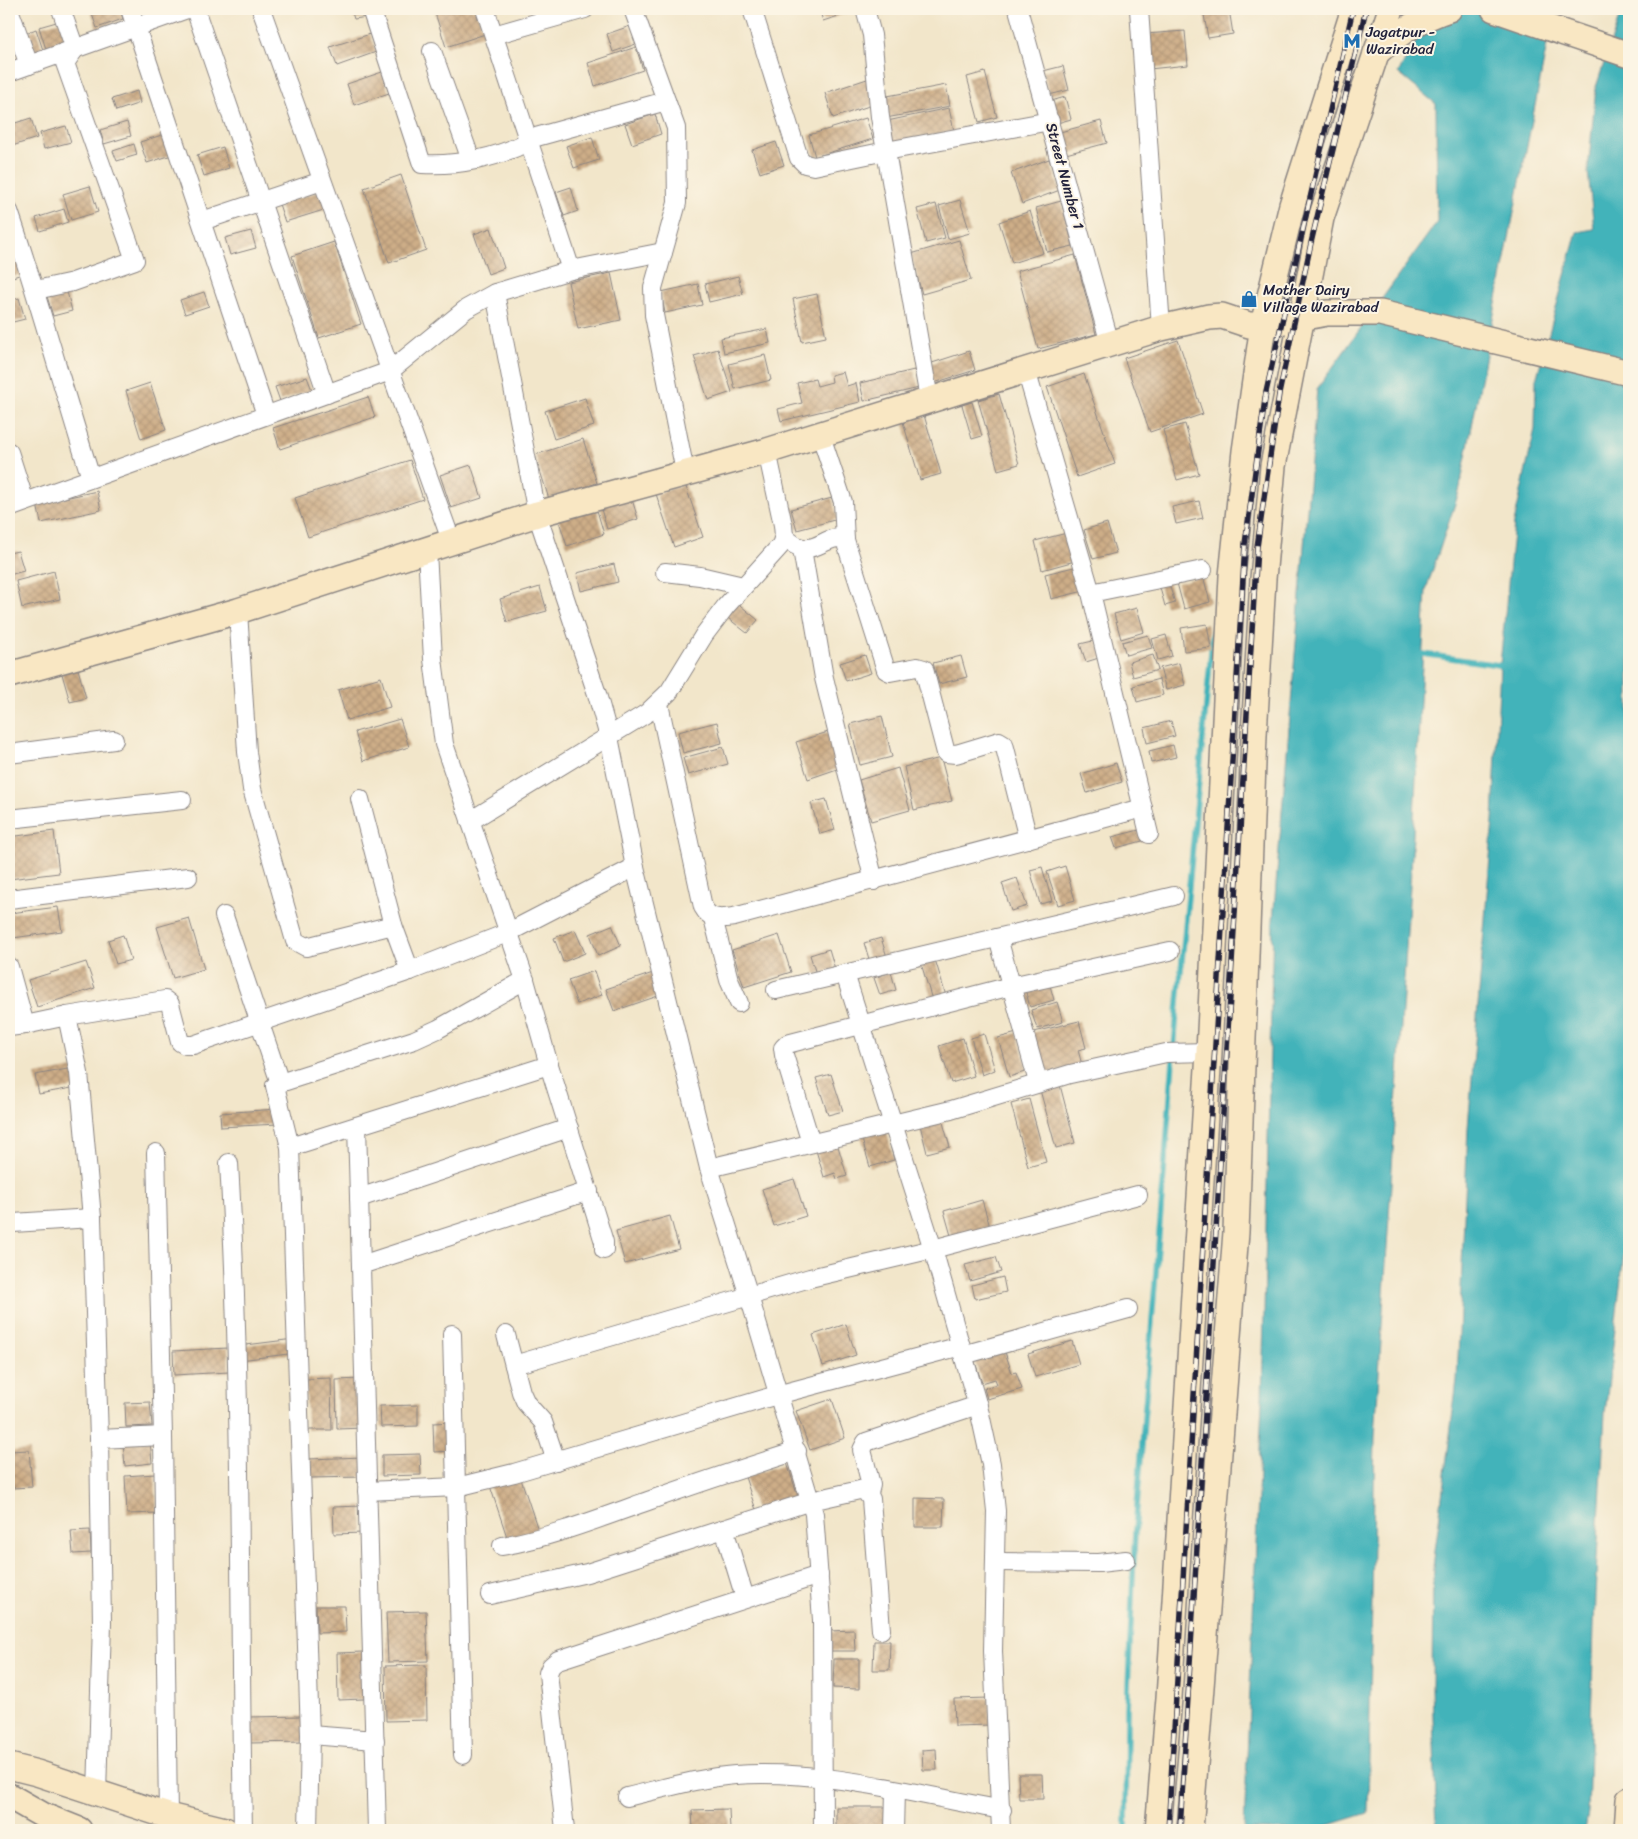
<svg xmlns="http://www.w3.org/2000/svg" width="1638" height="1839" viewBox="0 0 1638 1839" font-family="Sriracha,sans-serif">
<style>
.water{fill:#43b3ba;stroke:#326a7a}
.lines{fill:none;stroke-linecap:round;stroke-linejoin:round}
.stream{stroke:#43b3ba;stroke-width:5.5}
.building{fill:url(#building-cross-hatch)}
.street-casing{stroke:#8a8482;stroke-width:20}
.secondary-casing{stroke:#8a8482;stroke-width:28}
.street{stroke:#fff;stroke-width:18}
.secondary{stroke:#f9e7c3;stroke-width:25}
.rail-casing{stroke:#22223b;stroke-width:5.5}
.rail{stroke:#fcf5e5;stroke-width:4;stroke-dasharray:11;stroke-linecap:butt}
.labels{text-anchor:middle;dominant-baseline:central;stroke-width:4;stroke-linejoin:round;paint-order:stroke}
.poi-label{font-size:15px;fill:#22223b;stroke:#fcf5e5;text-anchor:start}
.street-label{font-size:15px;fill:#22223b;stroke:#fcf5e5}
</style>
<defs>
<pattern id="building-cross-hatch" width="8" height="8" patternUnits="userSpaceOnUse" patternTransform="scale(1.25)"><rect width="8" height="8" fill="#ceae88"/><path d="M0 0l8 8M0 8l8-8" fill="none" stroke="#b19576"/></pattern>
</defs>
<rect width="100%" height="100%" fill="#fcf5e5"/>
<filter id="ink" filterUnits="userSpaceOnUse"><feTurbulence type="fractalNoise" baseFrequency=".02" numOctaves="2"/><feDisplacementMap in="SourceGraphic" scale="10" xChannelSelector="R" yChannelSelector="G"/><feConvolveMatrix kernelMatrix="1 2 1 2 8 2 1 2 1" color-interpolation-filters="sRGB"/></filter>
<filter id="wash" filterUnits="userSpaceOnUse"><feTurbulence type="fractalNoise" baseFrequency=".0096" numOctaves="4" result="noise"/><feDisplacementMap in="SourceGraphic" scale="20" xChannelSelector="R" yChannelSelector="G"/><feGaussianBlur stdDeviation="1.12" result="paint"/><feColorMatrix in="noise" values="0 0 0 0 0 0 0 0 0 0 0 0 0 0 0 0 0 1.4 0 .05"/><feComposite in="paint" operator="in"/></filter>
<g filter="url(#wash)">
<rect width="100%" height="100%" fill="#f2e6ca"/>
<g class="water">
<polygon points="1435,9 1554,9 1459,492 1426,590 1412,854 1375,1436 1368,1813 1313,1830 1244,1830 1262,1401 1273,921 1317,389 1437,222 1436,104 1398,73"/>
<polygon points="1622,9 1629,9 1629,1110 1625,1244 1605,1413 1595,1595 1588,1813 1585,1830 1437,1830 1432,1688 1433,1567 1457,1380 1468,1128 1493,820 1500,665 1514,523 1535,429 1536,380 1577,232 1594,229 1588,171 1596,87"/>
</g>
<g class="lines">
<g class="stream">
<polyline points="1416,653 1506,666"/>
<polyline points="1126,1830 1127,1710 1135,1531 1176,1024 1213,631"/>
</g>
</g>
<g id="blocks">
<g class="building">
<polygon points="90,9 120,9 123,19 97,28"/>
<polygon points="351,9 365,9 367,17 354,19"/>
<polygon points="448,9 476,9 485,34 446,47 435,13"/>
<polygon points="819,9 850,9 851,12 823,21"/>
<polygon points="1203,9 1229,9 1233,34 1208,38"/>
<polygon points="60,21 67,43 46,49 39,27"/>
<polygon points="630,26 636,44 613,52 607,34"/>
<polygon points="36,29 43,50 28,55 21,35"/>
<polygon points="1185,31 1188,65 1149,69 1146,34"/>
<polygon points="370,34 376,52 337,66 330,47"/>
<polygon points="636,47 643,70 595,86 588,63"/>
<polygon points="1063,66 1069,90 1049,95 1043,71"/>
<polygon points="382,72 389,93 354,105 347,84"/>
<polygon points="985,72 997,117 979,122 967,77"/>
<polygon points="867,79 875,104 833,118 825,93"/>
<polygon points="946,85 950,106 886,118 882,97"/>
<polygon points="137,91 140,103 116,111 112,99"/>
<polygon points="1065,97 1071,119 1054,124 1048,102"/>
<polygon points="949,108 954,131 891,143 887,121"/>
<polygon points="655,114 661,134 632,144 625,124"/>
<polygon points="31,118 37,138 9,147 9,125"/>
<polygon points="866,118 873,139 815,157 809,135"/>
<polygon points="1101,121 1107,143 1066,154 1060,132"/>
<polygon points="127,122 131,136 104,144 100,130"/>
<polygon points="66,126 71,142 44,149 40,133"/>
<polygon points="168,133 175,154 147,163 140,142"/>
<polygon points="592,137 599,160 574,168 566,146"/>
<polygon points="776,142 784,165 760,173 752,150"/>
<polygon points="134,144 137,155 117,161 113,151"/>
<polygon points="223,147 229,168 204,176 197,155"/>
<polygon points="1049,159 1060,190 1022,204 1011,173"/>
<polygon points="401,175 426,250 389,263 364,188"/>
<polygon points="90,186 98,212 71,220 63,194"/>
<polygon points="571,187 578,211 564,216 556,192"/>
<polygon points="321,191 327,209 285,222 279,204"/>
<polygon points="960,200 970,233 948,239 939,206"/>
<polygon points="1061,201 1073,246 1047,252 1036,208"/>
<polygon points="936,204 945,238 926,243 917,209"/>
<polygon points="64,209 68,222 40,231 36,218"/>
<polygon points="1030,211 1043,253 1012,263 999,222"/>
<polygon points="491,228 504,268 488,274 474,234"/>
<polygon points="251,231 256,248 230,255 225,238"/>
<polygon points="959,240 971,280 922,294 911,254"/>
<polygon points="334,242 361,324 319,338 292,256"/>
<polygon points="18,248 26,273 9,278 9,251"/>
<polygon points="1075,255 1096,334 1038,349 1017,271"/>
<polygon points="611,273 621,320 578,329 568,282"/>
<polygon points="738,276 743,294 709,302 705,284"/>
<polygon points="698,284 702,305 665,313 661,292"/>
<polygon points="66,288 72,311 53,316 46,293"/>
<polygon points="204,292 209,306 185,314 180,300"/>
<polygon points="817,294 826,337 802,342 793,299"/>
<polygon points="19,298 25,319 9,323 9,301"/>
<polygon points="767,329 770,343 724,353 721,338"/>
<polygon points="1178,340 1203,414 1150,432 1124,358"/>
<polygon points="718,349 732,392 708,400 694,356"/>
<polygon points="969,351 975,370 934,383 929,364"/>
<polygon points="765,355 771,380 735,389 729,364"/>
<polygon points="914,370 919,388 864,401 860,383"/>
<polygon points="843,372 847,386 856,383 860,402 781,421 778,409 802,403 797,383 815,379 817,386 832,382 831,375"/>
<polygon points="1084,374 1115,464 1077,477 1047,387"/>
<polygon points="307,377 312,390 280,401 275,387"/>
<polygon points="150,383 166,430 141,439 126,391"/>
<polygon points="999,394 1019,464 998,470 978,400"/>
<polygon points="368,397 375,417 280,449 273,428"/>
<polygon points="585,398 594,426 554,439 545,411"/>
<polygon points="972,402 982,436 972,439 962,405"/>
<polygon points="924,415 941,474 920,480 903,422"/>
<polygon points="1185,424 1199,474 1177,480 1163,430"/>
<polygon points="583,439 597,483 549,499 535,455"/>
<polygon points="410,460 423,499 308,537 295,498"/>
<polygon points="471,465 482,498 451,508 440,475"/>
<polygon points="685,484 703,537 674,547 656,494"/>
<polygon points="97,491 101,510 41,523 37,504"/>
<polygon points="631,496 638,519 607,529 600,506"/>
<polygon points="832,498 838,519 797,530 791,509"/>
<polygon points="1199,501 1203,518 1176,524 1172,507"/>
<polygon points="596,507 604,534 567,546 558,518"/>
<polygon points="1107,523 1116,553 1093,559 1084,530"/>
<polygon points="1067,533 1075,561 1042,570 1035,541"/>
<polygon points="18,551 24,571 9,575 9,553"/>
<polygon points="614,564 618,582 581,591 577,573"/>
<polygon points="1078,566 1084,591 1051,599 1045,574"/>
<polygon points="54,571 60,599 22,608 16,581"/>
<polygon points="1203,576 1210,602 1184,609 1177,583"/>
<polygon points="1167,578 1175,603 1165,606 1158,581"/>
<polygon points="540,587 547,611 507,622 500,599"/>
<polygon points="735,601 758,620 747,633 724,615"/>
<polygon points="1137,608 1144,632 1121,639 1114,614"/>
<polygon points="1207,624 1211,648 1184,651 1181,628"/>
<polygon points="1148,635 1152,648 1126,655 1122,642"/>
<polygon points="1166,635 1172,656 1158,660 1152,639"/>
<polygon points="1097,640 1102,657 1086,662 1080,644"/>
<polygon points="865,655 871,673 846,681 840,663"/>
<polygon points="1153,655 1158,670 1133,677 1129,662"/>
<polygon points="961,656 967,677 939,684 933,663"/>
<polygon points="76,662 86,698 70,702 60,667"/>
<polygon points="1179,663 1185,685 1166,690 1160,668"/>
<polygon points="381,677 390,707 347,720 338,690"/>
<polygon points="1159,679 1163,695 1137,702 1133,686"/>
<polygon points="882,716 892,757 860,765 850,724"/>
<polygon points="400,719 409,747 363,761 355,732"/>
<polygon points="1171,721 1175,736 1147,743 1144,728"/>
<polygon points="717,722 722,743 683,753 678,732"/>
<polygon points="828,732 840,768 808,779 796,742"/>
<polygon points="1173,745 1176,757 1151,763 1149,751"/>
<polygon points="723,747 728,764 688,775 683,758"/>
<polygon points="941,758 952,801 914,810 904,767"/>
<polygon points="1116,763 1122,782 1087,793 1081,774"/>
<polygon points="898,768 910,810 871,821 859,780"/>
<polygon points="826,799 835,830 820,834 811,803"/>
<polygon points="1143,829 1146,840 1116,848 1112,837"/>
<polygon points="54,831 59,873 9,879 9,837"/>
<polygon points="1065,866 1075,900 1058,905 1047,872"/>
<polygon points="1042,867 1052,901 1040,904 1030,870"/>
<polygon points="1017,878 1027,906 1011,911 1002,883"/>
<polygon points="58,907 62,931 13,938 10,913"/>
<polygon points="189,918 204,969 173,978 157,927"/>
<polygon points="612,925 621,946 598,956 590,934"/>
<polygon points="575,930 585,953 563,962 554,938"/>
<polygon points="123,935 131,960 116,964 108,940"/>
<polygon points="779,935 791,972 744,987 732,950"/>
<polygon points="881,938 887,957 870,962 864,943"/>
<polygon points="829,949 835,969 816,974 810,955"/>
<polygon points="934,956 946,996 932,1000 920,960"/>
<polygon points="86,962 95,988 37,1007 28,980"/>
<polygon points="594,971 602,995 577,1004 568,980"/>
<polygon points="891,972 896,990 880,995 874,978"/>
<polygon points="653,973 661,995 614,1011 606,989"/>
<polygon points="1049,982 1054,1000 1030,1007 1025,989"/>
<polygon points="1057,1002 1063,1022 1037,1029 1031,1010"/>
<polygon points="1079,1021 1086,1048 1078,1050 1082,1065 1040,1075 1030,1033"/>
<polygon points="1017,1033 1028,1071 1009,1077 998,1038"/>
<polygon points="984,1034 995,1070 982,1075 971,1038"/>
<polygon points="963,1038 974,1076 951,1083 939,1046"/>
<polygon points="73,1068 77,1087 39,1094 35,1075"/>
<polygon points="831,1074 843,1111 828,1115 816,1078"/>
<polygon points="1060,1085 1075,1143 1056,1148 1040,1090"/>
<polygon points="1029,1099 1046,1162 1028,1167 1011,1104"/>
<polygon points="277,1109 278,1124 221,1127 220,1113"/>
<polygon points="942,1119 950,1147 927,1153 920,1125"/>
<polygon points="886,1129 894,1160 870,1167 861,1136"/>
<polygon points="837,1143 847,1176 837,1179 835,1173 824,1177 815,1147"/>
<polygon points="794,1179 806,1216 774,1226 762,1189"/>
<polygon points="982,1200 990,1227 952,1239 944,1211"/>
<polygon points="670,1216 679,1249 625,1264 616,1231"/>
<polygon points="996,1257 1001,1272 970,1281 965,1265"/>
<polygon points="1003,1277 1006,1292 975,1299 972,1285"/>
<polygon points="846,1324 856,1355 823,1366 813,1335"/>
<polygon points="294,1339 296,1353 240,1360 238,1346"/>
<polygon points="1072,1341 1079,1364 1035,1377 1028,1354"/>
<polygon points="228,1348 229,1372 174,1375 173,1351"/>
<polygon points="1004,1349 1012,1373 1016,1372 1022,1389 987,1399 984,1388 997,1384 995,1379 982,1383 974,1359"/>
<polygon points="331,1378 332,1430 307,1430 306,1379"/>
<polygon points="362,1379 364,1428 337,1429 336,1380"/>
<polygon points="832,1399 845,1438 810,1450 796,1411"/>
<polygon points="150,1402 152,1426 126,1427 125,1403"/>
<polygon points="418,1405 418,1426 381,1427 380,1406"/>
<polygon points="451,1422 452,1451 434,1452 433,1423"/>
<polygon points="150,1440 152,1463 125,1466 123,1443"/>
<polygon points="29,1450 32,1487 12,1488 9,1451"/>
<polygon points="420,1454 421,1475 382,1476 382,1455"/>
<polygon points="364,1457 364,1477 308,1478 308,1459"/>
<polygon points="787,1463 799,1500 757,1513 745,1477"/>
<polygon points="519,1473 539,1533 509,1543 489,1483"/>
<polygon points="155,1474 157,1513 127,1514 125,1476"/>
<polygon points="915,1498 944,1499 943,1527 915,1527"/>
<polygon points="362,1506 363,1533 334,1534 333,1507"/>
<polygon points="90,1530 91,1553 73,1554 71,1531"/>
<polygon points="316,1606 345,1606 346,1632 317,1633"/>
<polygon points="426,1611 428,1661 388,1662 386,1612"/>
<polygon points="854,1630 855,1651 830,1651 829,1631"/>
<polygon points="874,1641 890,1641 889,1670 873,1670"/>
<polygon points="363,1652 364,1699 338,1700 337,1653"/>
<polygon points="834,1659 859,1659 859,1689 833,1688"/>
<polygon points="426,1665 427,1720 386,1721 385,1666"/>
<polygon points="989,1698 990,1725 955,1726 954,1699"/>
<polygon points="304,1716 305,1742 249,1743 248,1717"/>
<polygon points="936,1749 937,1770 923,1770 922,1750"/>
<polygon points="1018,1774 1042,1774 1043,1799 1019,1799"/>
<polygon points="836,1807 889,1807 889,1828 836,1829"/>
<polygon points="729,1809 730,1830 693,1830 692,1810"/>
</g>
</g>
</g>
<g filter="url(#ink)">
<use href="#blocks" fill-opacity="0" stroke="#8a8482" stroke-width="1"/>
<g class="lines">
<g class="street-casing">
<g id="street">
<polyline points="9,9 29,65"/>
<polyline points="130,9 266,415"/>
<polyline points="195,9 327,394"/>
<polyline points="261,9 452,543"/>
<path d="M 371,9 L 422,164 C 458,166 498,158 529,141"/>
<polyline points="485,9 571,270"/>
<polyline points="633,9 676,128 677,203 653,288 654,315 685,472"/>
<polyline points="752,9 799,158 805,164 814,166 886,151 1050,121"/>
<polyline points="865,9 872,35 880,117 929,399"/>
<polyline points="1018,9 1110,344"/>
<polyline points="1139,9 1161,328"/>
<polyline points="494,35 585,9"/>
<polyline points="432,51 471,160"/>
<polyline points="9,72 187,9"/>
<polyline points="529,139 666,101"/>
<path d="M 9,211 C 39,300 63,389 91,478"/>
<polyline points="202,221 322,181"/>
<polyline points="36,290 73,282 135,260 65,63 75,49 61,9"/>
<polyline points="495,293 537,514 597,694 609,737 635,867 709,1168 749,1296 810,1278 933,1249 1138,1195"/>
<polyline points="1026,370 1091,593 1149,834"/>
<polyline points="820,433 843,502 845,540"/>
<polyline points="9,452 25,502"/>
<polyline points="9,508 390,371 466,309 495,293 571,270 663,252"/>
<path d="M 784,536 C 812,566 825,530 845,540 L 886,670 L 890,672 L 917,667 L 924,669 L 946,753 L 956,754 L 999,741 L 1004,744 L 1028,839"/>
<polyline points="802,549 824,678 874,881"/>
<polyline points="427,551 433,659 444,744 525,980 549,1065 604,1242 604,1250"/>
<polyline points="665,572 700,576 743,586"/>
<polyline points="1091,593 1203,570"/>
<polyline points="238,611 247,752 252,789 295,941 306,947 393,925"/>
<path d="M 659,704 L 703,907 C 710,920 720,919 734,917 L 1143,808"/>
<polyline points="9,754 114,740"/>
<polyline points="360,799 393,925 410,971"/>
<polyline points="9,819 182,800"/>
<polyline points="470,821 647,713 669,692 704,635 726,606 781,545 784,536 783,525 767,451"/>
<polyline points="9,899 188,877"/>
<polyline points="224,916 280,1083"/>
<polyline points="713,918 729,980 739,1003"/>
<polyline points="998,938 1038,1082"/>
<polyline points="9,967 25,1025 9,1027"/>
<polyline points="845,974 933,1249 980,1414 991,1464 996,1511 993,1651 1001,1830"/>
<polyline points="776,990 1174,896"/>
<polyline points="67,1016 165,1000 170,1004 180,1042 185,1045 193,1045 410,971 507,933 635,867"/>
<polyline points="25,1025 67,1016 79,1073 92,1218 99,1439 102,1623 97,1794"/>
<polyline points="357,1126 377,1830"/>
<polyline points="811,1143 784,1055 783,1048 787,1044 1011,986 1170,951"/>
<polyline points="290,1147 549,1065"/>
<polyline points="156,1153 163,1436 168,1816"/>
<path d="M 229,1163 C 242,1386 239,1608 243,1830"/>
<polyline points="709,1168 951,1110 1070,1074 1166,1053 1209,1052"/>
<polyline points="359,1198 569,1128"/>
<polyline points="13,1223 92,1218"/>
<polyline points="361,1265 589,1191"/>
<polyline points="452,1334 463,1755"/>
<polyline points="506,1335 521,1392 526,1403 543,1422 556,1461"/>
<polyline points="963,1355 1128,1309"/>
<polyline points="514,1365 749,1296 814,1514 822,1620 823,1830"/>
<polyline points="99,1439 163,1436"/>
<polyline points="367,1491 457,1487 514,1473 777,1395 961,1346"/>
<polyline points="869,1493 871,1485 862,1450 866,1442 978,1405"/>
<polyline points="724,1529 745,1598"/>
<path d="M 502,1546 C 552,1537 600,1518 648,1501 C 697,1483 747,1467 797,1451"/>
<polyline points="995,1562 1099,1563 1126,1560"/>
<polyline points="490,1595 587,1573 811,1501 864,1489 871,1499 881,1630"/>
<polyline points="310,1735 375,1740"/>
<path d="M 627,1797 C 662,1789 698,1778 735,1775 C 824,1769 914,1794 1002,1810"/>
<polyline points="308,1830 310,1735 290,1147 275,1086 280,1083 414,1040 438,1029 525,980"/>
<polyline points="565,1830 548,1673 551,1666 558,1660 819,1575"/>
<polyline points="894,1830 895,1791"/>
</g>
</g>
<g class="secondary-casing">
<g id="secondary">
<polyline points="1494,9 1629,55"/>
<path d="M 1376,53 C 1400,32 1419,19 1449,9"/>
<polyline points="9,675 238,611 537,514 767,451 1161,328 1209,317 1222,316 1249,325 1263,325 1327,313 1380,313 1629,373"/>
<polyline points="9,1766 37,1773 168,1816 225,1830"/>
<polyline points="9,1796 44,1816 79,1830"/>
<polyline points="1158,1830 1169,1698 1209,1052 1232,576 1245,451 1263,325 1292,205 1354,9"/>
<polyline points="1190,1830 1236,1232 1254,735 1263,579 1273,466 1321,218 1391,9"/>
<polyline points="1627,1830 1629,1800"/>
</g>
</g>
<use href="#street" class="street"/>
<use href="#secondary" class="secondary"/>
<g class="rail-casing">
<g id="rail">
<polyline points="1168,1830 1245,544 1266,392 1353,9"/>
<polyline points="1180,1830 1257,547 1279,394 1311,243 1366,9"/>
</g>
</g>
<use href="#rail" class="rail"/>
</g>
</g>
<defs>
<g id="metro-bare" transform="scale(1.35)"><path d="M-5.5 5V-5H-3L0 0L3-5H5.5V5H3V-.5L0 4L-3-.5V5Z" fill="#1f6fb2" stroke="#fcf5e5" stroke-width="2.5" paint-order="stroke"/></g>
<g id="shop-bare" transform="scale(1.35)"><path d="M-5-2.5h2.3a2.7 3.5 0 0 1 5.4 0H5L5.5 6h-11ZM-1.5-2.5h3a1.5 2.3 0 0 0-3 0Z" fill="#1f6fb2" stroke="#fcf5e5" stroke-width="2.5" paint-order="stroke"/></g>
</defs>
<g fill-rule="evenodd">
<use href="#metro-bare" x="1352" y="41"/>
<use href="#shop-bare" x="1249" y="299"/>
</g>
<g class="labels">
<g class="poi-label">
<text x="1366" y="32">Jagatpur -<tspan x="1366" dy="17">Wazirabad</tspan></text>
<text x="1263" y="290">Mother Dairy<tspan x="1263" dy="17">Village Wazirabad</tspan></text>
</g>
<g class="street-label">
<text transform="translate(1065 176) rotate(75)">Street Number 1</text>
</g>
</g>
<rect width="1638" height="1839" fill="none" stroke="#fcf5e5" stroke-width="30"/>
</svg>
